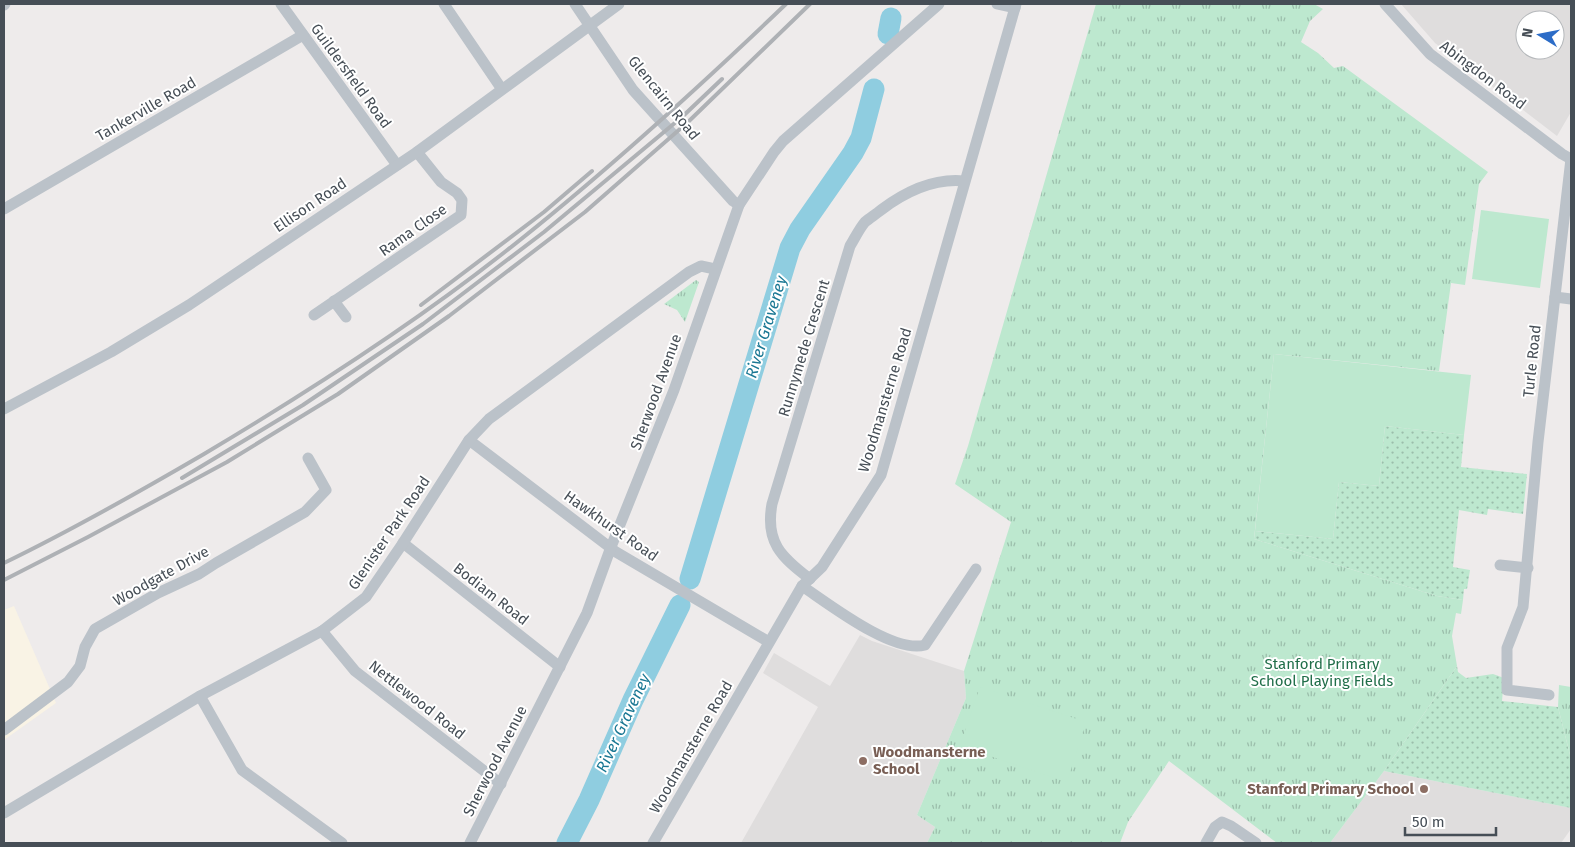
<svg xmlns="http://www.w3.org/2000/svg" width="1575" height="847" viewBox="0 0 1575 847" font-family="'Fira Sans',sans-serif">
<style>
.commercial{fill:#f9f3e5}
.education{fill:#dfdddd;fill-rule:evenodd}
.grass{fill:url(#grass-dots)}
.park{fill:url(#park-tufts)}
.pitch{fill:#bde8cf}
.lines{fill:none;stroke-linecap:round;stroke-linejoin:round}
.river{stroke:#8fcde0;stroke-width:21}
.minor{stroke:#bbc2c9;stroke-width:11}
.rail{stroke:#aeb1b5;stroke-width:4}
.education-dot{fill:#8d6e63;stroke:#fff;stroke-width:2}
.labels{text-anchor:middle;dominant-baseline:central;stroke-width:4;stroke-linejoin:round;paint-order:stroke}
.street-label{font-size:15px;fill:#464e56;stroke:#fff}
.park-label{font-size:15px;fill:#206e49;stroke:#fff}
.education-label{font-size:15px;font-weight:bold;fill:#785e54;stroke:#fff;text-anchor:start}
.water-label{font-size:16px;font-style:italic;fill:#1b7894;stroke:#fff}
</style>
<defs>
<pattern id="grass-dots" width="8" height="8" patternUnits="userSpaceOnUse" patternTransform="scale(1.25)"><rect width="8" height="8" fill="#bde8cf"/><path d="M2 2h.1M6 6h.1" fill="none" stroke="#9bbeab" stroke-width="1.8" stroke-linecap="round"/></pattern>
<pattern id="park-tufts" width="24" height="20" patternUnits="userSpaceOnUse" patternTransform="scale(1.25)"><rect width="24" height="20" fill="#bde8cf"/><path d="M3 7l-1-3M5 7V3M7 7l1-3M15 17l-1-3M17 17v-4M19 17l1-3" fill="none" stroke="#9bbeab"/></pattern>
</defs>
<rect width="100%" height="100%" fill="#eeebeb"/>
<polygon class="commercial" points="14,606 56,703 4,740 4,610"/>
<g class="education">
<path d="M 1401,4 L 1571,4 L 1571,112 L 1557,136 L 1435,43 ZM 1525,20 L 1555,20 L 1555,50 L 1525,50 Z"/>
<polygon points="860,635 872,641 964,671 966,698 917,815 935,827 927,843 741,843 818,707 763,673 774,653 830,686"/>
<polygon points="1384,771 1571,808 1571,829 1561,843 1330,843"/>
</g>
<g class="grass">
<polygon points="1385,426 1464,435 1461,467 1527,474 1523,514 1488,509 1487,515 1459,510 1453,567 1470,570 1467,589 1464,589 1463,600 1437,596 1254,539 1255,531 1333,539 1339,482 1379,486"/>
<polygon points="1457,666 1458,672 1466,678 1493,674 1504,678 1502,701 1558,707 1571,759 1571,808 1384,771"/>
</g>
<g class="park">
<polygon points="1096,4 1314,4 1323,9 1310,21 1301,42 1318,53 1334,68 1343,66 1488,172 1479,184 1465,285 1451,283 1439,371 1274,354 1254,539 1437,596 1463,600 1461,614 1456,613 1452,636 1457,666 1384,771 1330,843 1277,843 1169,761 1128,822 1120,843 927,843 935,827 917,815 966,698 964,671 1011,522 955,484 968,446"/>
<polygon points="696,280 699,282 685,322 677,310 664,304"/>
<polygon points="1559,685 1571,687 1571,759 1558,707"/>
</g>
<g class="pitch">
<polygon points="1481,210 1549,219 1540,288 1472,279"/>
<polygon points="1274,354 1471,375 1464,435 1385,426 1379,486 1339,482 1333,539 1255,531"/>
<polygon points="980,687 1086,722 1067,782 960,746"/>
</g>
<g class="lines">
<g class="river">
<polyline points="888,34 891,18"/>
<polyline points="690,579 790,248 800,229 853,153 861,138 874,89"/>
<polyline points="567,843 589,800 633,700 680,605"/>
</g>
<g class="minor">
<polyline points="281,4 397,165"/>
<polyline points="444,4 501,88"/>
<polyline points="575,4 633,90 733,201 739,205"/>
<polyline points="997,4 1015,8"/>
<polyline points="1385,4 1430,54 1562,154 1571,159"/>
<polyline points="4,5 5,4"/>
<polyline points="4,209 303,35"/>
<polyline points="1555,297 1571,299"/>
<polyline points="334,301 346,317"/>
<polyline points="314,315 461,215 462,200 457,193 441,182 417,152"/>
<polyline points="4,409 111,352 189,305 417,152 619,4"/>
<polyline points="469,440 616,552 769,642"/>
<polyline points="403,543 560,667"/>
<polyline points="1500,565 1528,568"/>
<path d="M 810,579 C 781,557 765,542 772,504 L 850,246 C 855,238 859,229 865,222 C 870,218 876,214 881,210 C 905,192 933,178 964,181"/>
<path d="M 802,586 C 829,604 893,654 925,645 L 976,569"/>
<polyline points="322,631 355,671 501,784"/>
<polyline points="1549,695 1507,690 1507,648 1523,607 1538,442 1571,159"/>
<polyline points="200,696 242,770 342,843"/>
<polyline points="4,730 68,682 80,666 85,647 95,629 158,593 199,574 216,563 305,512 326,490 308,458"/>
<polyline points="4,813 200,696 322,631 366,597 403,543 469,440 489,419 689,272 701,266 715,269"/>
<polyline points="470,843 587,613 611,547 674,390 739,205 774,152 783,141 939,4"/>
<polyline points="653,843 802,586 822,567 881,475 1016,4"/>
<polyline points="1206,843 1215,827 1222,822 1231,826 1256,843"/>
</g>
<g class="rail">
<polyline points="421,305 544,212 592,171"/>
<polyline points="182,478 303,405 423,324 544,232 682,117 722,79"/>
<path d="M 4,563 C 72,530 139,492 204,454 C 308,392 411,326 506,251 C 604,174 696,90 786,4"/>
<polyline points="4,580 88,537 227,462 338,394 449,316 585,212 688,122 810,4"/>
</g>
</g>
<g class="education-dot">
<circle cx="863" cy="761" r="5"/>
<circle cx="1424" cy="789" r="5"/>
</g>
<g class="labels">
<g class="street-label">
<text transform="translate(1483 75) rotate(37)">Abingdon Road</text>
<text transform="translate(351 76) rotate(54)">Guildersfield Road</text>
<text transform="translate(664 98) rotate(51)">Glencairn Road</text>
<text transform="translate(146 109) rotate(-30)">Tankerville Road</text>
<text transform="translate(310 205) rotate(-34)">Ellison Road</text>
<text transform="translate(413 230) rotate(-35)">Rama Close</text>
<text transform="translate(804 348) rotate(-73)">Runnymede Crescent</text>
<text transform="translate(1532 361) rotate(-84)">Turle Road</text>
<text transform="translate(656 392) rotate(-70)">Sherwood Avenue</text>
<text transform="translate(885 400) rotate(-73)">Woodmansterne Road</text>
<text transform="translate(611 526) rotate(35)">Hawkhurst Road</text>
<text transform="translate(389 533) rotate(-56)">Glenister Park Road</text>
<text transform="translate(161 576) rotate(-29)">Woodgate Drive</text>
<text transform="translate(491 594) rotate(38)">Bodiam Road</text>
<text transform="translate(417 700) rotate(38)">Nettlewood Road</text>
<text transform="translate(691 747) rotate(-60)">Woodmansterne Road</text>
<text transform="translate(495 761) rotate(-63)">Sherwood Avenue</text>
</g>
<g class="park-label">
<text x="1322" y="664">Stanford Primary<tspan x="1322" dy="17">School Playing Fields</tspan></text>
</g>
<g class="education-label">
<text x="873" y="752">Woodmansterne<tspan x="873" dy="17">School</tspan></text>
<text x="1414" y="789" text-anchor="end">Stanford Primary School</text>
</g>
<g class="water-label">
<text transform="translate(766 327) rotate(-73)">River Graveney</text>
<text transform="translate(623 723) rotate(-65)">River Graveney</text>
</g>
</g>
<rect width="1575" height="847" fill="none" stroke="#464e56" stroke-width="10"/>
<g transform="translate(1540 35) rotate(280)"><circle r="24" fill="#ffffff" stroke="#b5b8bb"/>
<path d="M0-4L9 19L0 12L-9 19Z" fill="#2c6cc7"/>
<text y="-8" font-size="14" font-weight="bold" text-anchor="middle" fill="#464e56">N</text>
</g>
<path d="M1405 827v8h91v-8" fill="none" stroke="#464e56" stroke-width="2.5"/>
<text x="1412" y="827" font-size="15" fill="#464e56" stroke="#ffffff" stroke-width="4" paint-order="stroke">50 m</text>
</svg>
